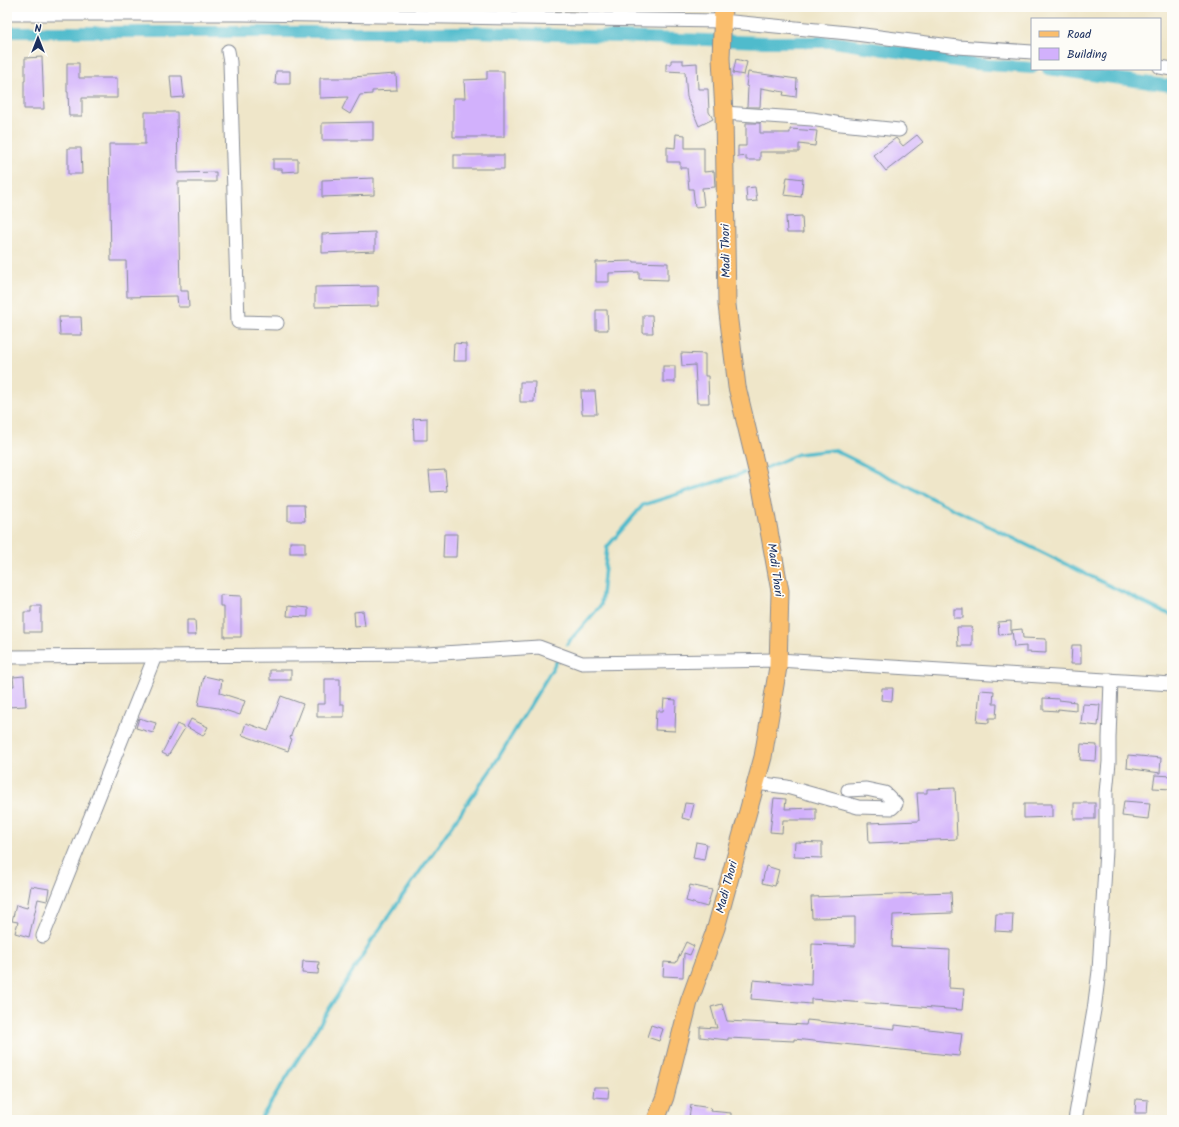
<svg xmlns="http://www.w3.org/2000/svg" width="1179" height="1127" viewBox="0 0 1179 1127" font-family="Kalam,sans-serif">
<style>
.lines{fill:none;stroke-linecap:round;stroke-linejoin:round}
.stream{stroke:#50bbcc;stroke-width:3.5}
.canal{stroke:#50bbcc;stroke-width:12}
.building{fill:#d2b1fc}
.minor-casing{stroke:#858a94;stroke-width:15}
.major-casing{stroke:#858a94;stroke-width:19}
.minor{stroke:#fff;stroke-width:13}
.major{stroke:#fabe6d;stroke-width:17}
.labels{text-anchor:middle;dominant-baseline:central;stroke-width:3.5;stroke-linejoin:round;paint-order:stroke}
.street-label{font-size:12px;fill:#1b2f5e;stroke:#fdfcf7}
</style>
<rect width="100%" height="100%" fill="#fdfcf7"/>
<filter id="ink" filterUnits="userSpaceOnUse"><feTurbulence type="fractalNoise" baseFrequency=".025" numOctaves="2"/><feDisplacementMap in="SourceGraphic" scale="8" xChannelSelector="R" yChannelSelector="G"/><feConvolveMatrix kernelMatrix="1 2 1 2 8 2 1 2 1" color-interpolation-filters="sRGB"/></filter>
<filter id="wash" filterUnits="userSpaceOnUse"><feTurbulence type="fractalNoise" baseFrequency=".012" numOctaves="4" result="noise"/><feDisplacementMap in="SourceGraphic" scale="16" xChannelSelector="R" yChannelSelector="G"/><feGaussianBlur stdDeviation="0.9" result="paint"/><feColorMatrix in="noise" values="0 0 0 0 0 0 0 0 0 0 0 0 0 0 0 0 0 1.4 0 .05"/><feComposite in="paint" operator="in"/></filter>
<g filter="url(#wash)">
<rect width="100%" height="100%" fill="#efe6c9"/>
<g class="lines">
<g class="stream">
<polyline points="766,468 798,454 834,450 1159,610 1172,615"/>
<polyline points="567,644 601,605 607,547 643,505 744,473"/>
<polyline points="260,1120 372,940 492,768 557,661"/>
</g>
<g class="canal">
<polyline points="7,32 476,32 763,42 834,42 975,64 1032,68"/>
<polyline points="1048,69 1172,86"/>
</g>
</g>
<g id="blocks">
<g class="building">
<polygon points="42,57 44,109 24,109 24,81 25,81 25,58"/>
<polygon points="736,59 747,62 744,75 733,73"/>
<polygon points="671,60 683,60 683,64 697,63 698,89 708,89 709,112 713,119 699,126 687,97 685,72 666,71 666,64 671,64"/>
<polygon points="67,63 79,63 79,78 117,78 117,98 82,98 82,116 69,116 68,92 67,92"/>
<polygon points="276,71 290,71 290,84 275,84"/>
<polygon points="487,71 504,71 504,137 453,137 453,98 465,98 464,80 487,79"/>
<polygon points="748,72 797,79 796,97 783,95 784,92 761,88 760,107 747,107 748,87 746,86"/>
<polygon points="396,74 397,90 372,91 372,94 360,95 350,114 342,109 348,97 320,98 320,78 352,78 352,77"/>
<polygon points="170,76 182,76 184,97 172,98"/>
<polygon points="145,112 177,112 178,173 216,172 216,182 178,182 180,291 188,291 189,307 178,307 177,296 127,297 126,261 111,261 109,144 145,144"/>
<polygon points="373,122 373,140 322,140 322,123"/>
<polygon points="746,123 760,123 760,133 790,133 790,129 817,131 815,146 799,144 799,152 760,152 760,160 746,160 746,156 738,157 738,146 746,146"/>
<polygon points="676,134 685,135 685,148 704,148 704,172 714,171 715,187 702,188 704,206 695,207 693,189 689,189 687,168 680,168 680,162 667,162 667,147 675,148"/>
<polygon points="917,135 923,142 886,171 873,155 896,138 903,146"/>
<polygon points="68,148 81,148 82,174 68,174"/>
<rect x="454" y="155" width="50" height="14"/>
<polygon points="273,159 298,159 298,171 282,172 282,169 273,169"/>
<polygon points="787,177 803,179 801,197 784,195"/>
<polygon points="374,178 374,195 322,197 322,180"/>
<polygon points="755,187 757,201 747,202 746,188"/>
<polygon points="802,216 803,233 787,233 786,217"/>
<polygon points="375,232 375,251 322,253 322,234"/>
<polygon points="634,261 634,262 668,263 668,280 639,279 639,272 609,273 609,282 596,282 596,262"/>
<polygon points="378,286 378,306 315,307 315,287"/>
<polygon points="596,310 607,310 608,330 596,330"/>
<polygon points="643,315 652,315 653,333 643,333"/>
<polygon points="59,317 81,317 82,335 60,335"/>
<polygon points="454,343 466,344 466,361 453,361"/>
<polygon points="681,353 705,354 705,376 708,376 709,403 697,403 695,365 682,366"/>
<rect x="663" y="366" width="12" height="16"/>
<polygon points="520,382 535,382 534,402 520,402"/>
<polygon points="581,391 595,391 597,414 582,414"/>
<polygon points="427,418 427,440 414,440 413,419"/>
<polygon points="445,470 447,491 431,492 429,471"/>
<polygon points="288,505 304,505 305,521 288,521"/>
<polygon points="444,534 457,534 456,557 443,557"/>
<rect x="290" y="542" width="15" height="11"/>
<polygon points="220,595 241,596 241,637 224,637 224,606 220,606"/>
<polygon points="31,606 41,606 41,632 24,632 24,612 31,612"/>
<polygon points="288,606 308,608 308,617 287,616"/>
<rect x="954" y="609" width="9" height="9"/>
<polygon points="363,611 365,626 355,627 354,612"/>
<polygon points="187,620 195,620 196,635 187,635"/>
<polygon points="1011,621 1011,634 999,635 998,622"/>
<polygon points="957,627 972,627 972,646 958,646"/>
<polygon points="1022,629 1023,638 1046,639 1046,653 1026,652 1026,646 1014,647 1012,630"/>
<polygon points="1072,645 1081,645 1081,664 1071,664"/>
<rect x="270" y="670" width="21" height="10"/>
<polygon points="24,676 26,706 7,707 7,686 14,686 13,677"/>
<polygon points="204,676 222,680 220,693 245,701 240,715 218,708 198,705"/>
<polygon points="325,679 340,679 340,704 344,704 344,717 317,717 317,704 325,704"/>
<polygon points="882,688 893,688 892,701 881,700"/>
<polygon points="980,690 994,691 993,704 997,704 996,718 989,718 989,723 977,722"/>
<polygon points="281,696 303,704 290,738 292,739 288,751 242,735 246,723 268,731"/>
<polygon points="1043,698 1059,699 1059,700 1076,702 1076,711 1058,709 1058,711 1043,710"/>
<polygon points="664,699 676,700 675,731 655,730 656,711 663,711"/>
<polygon points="1083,704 1100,705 1098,726 1081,724"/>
<polygon points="139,718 156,723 153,733 136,728"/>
<polygon points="191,719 208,727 203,736 187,727"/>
<polygon points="177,724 185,728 168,756 162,753"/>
<polygon points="1081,744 1097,745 1096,761 1080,760"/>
<polygon points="1128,755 1161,758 1160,773 1127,768"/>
<polygon points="1155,775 1172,776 1172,789 1153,788"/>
<polygon points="955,788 957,839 869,843 868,823 919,821 917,793 927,793 927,789"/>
<polygon points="774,798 786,799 785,809 816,808 816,820 783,820 782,833 770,832"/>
<polygon points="1124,801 1150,803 1148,819 1122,816"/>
<polygon points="685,803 694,804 690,820 682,818"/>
<rect x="1074" y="803" width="21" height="16"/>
<polygon points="1024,804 1052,804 1052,817 1024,818"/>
<polygon points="696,842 707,844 704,860 693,858"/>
<polygon points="795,842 822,843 822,858 794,857"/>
<polygon points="766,866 779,870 775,886 762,883"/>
<polygon points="690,885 712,890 707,907 686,901"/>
<polygon points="31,886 49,889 47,901 38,899 29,937 15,933 18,922 12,921 16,905 27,908"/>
<polygon points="951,892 952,913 893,915 892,947 950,950 949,988 964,989 962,1010 811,999 811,1004 751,999 753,980 811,985 812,944 855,946 855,917 812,918 811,897"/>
<polygon points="996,914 1013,914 1012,932 995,931"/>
<polygon points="686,942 694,946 690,955 684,953 683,977 663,976 664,962 676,963"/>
<polygon points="303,961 319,962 318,974 302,973"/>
<polygon points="722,1004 727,1021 806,1025 807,1020 895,1029 895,1025 962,1033 959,1056 794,1039 794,1041 728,1038 728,1040 700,1037 700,1027 717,1028 711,1007"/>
<polygon points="651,1025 663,1029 659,1041 647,1037"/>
<polygon points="594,1087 609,1087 608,1098 593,1097"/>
<polygon points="1136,1099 1148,1100 1147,1113 1135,1113"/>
<polygon points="691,1105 711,1108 710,1111 731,1113 731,1120 701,1120 689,1118"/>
</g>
</g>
</g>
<g filter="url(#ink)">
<use href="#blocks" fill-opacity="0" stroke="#858a94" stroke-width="1"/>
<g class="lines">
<g class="minor-casing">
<g id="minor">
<polyline points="7,14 242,14 722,21 848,33 958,47 1032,52"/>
<polyline points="228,51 230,62 238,322 277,323"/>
<polyline points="1160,67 1172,69"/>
<polyline points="724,113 812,119 841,124 899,130"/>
<polyline points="7,657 427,654 539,647 582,663 778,660 1172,684"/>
<polyline points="756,783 787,787 858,807 892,808 896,804 885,793 866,789 848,790"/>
<polyline points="43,936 155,656"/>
<polyline points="1075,1120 1094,1010 1099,971 1106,850 1106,793 1109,762 1109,738 1111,680"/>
</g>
</g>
<g class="major-casing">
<polyline id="major" points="656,1120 665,1097 689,1002 716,928 763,757 778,667 780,591 761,487 737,387 727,305 724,113 721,58 723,7"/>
</g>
<use href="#minor" class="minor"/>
<use href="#major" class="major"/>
</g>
</g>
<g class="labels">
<g class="street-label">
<text transform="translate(726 251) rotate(-91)">Madi Thori</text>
<text transform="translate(775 570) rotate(82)">Madi Thori</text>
<text transform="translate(727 887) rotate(-75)">Madi Thori</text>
</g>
</g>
<rect width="1179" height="1127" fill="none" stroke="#fdfcf7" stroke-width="24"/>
<rect x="1031" y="18" width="130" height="52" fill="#fdfcf7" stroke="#a3aaba"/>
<rect x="1039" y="31" width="20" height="6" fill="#fabe6d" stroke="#a3aaba"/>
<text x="1067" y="38" font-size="12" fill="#1b2f5e">Road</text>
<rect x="1039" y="48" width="20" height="12" fill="#d2b1fc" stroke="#a3aaba"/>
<text x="1067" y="58" font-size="12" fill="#1b2f5e">Building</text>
<g transform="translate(38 38)" stroke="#fdfcf7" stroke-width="3" paint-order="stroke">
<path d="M0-3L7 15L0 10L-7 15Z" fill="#1b2f5e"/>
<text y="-6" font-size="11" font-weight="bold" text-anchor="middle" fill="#1b2f5e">N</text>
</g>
</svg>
